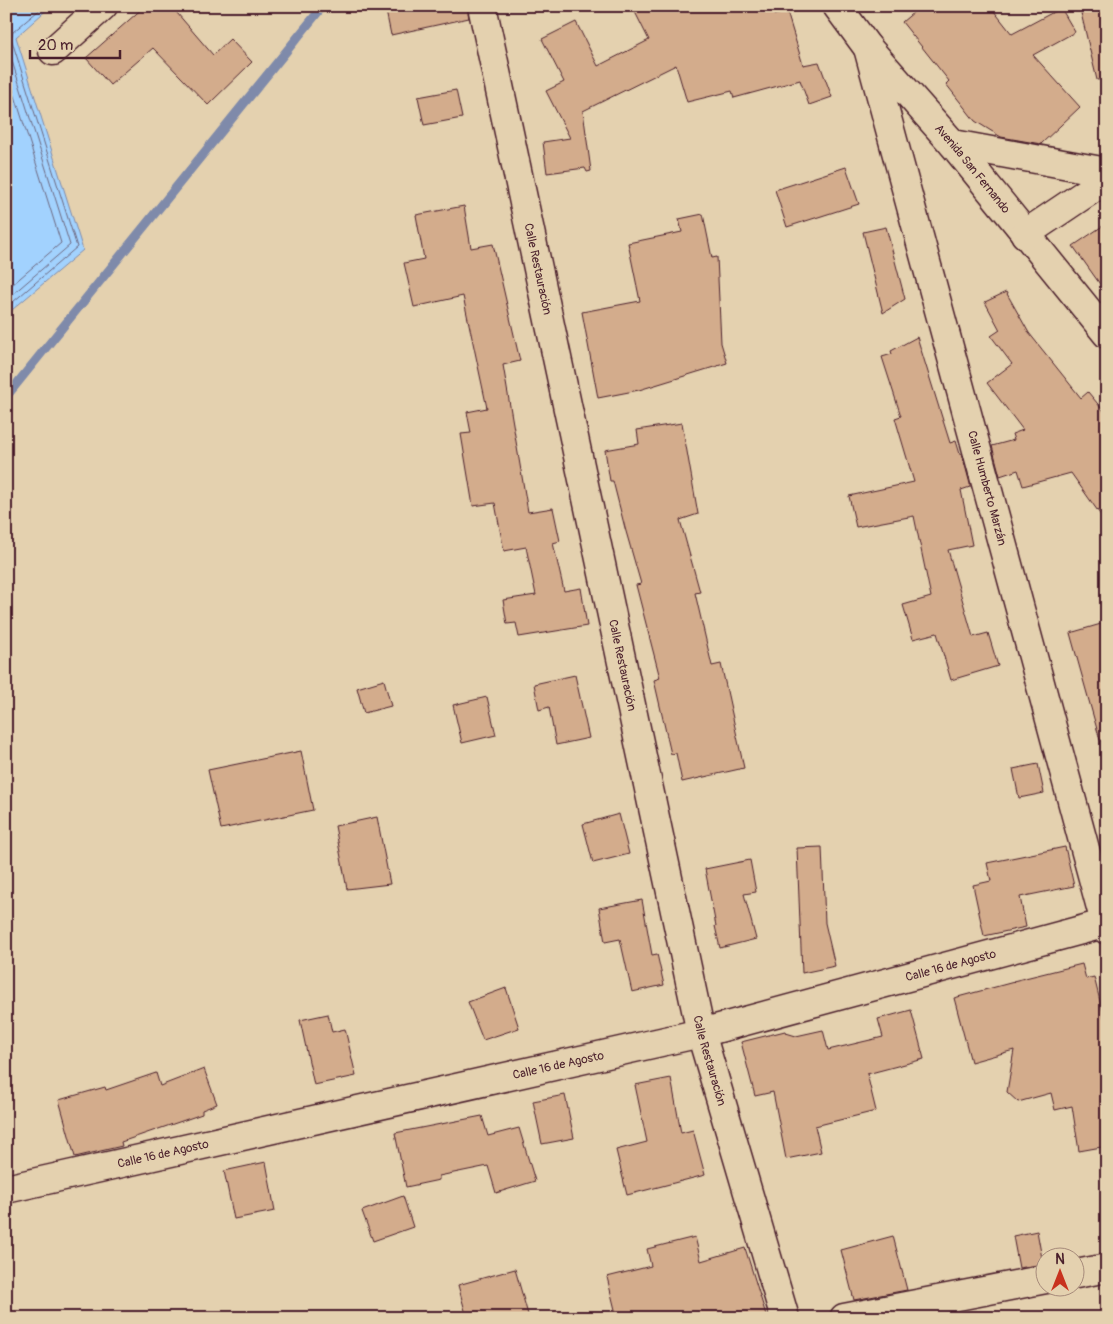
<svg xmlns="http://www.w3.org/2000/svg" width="1113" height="1324" viewBox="0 0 1113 1324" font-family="Pangolin,sans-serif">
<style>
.water{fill:#a2d2fe;stroke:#7f8aaa}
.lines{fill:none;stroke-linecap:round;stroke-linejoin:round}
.shore{stroke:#6d677f;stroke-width:1}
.stream{stroke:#7f8aaa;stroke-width:9}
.building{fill:#d3ac8c;stroke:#4a1f2b}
.minor-casing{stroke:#4a1f2b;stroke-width:31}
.minor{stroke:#e4d1af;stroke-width:28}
.labels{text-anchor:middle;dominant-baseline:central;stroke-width:4;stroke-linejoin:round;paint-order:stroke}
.street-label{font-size:12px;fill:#4a1f2b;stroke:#e4d1af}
</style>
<rect width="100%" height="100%" fill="#e4d1af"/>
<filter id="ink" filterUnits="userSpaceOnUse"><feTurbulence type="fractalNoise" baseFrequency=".02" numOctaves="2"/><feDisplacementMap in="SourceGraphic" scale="10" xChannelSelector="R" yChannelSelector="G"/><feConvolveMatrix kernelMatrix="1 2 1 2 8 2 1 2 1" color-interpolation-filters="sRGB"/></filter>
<g filter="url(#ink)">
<polygon class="water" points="6,6 51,6 16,37 83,250 6,315"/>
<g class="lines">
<g class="shore">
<polyline points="6,42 70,245 6,300"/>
<polyline points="6,67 61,243 6,290"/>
<polyline points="6,308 77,247 11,38 13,32 44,6"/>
</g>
<polyline class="stream" points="6,397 323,6"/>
</g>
<g class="building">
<polygon points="145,6 171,6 213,55 230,39 252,62 208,105 153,48 110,85 86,58"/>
<polygon points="385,6 467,6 469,18 391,35"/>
<polygon points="632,6 770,6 774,15 787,12 803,65 819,62 832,97 809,105 800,80 734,98 732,91 687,102 676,65 583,111 591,171 587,172 585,168 547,173 543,142 570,138 546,91 564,82 542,39 576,22 598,66 649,40"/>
<polygon points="921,6 990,6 1012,34 1061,8 1075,32 1033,55 1080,107 1041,144 1001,137 975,121 946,84 949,81 902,22"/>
<polygon points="1107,7 1107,79 1097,80 1081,13"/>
<polygon points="456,90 462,118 424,125 418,97"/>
<polygon points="846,167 859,204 787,227 775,190"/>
<polygon points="464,206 471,248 493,244 520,361 503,365 528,512 553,508 560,541 553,543 564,591 581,588 587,626 519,637 516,623 507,624 503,600 536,595 526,547 504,551 495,503 473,506 461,434 471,433 467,412 487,408 463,296 414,307 404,263 424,259 416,215"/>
<polygon points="703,214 712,258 717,257 721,343 727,363 639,390 598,398 582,312 640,301 628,243 682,232 679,219"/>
<polygon points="1107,223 1107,294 1073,246"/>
<polygon points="886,227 905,299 883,313 863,232"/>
<polygon points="1006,292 1029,333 1081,398 1088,392 1107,415 1107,524 1071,473 1023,486 1018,470 1000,476 992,446 1014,440 1012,434 1023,430 987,383 1012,364 991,336 1000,330 985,302"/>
<polygon points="917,337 950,443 956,441 960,454 962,454 970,484 970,487 961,490 972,545 948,550 973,637 988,633 998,666 951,680 937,633 913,639 903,605 931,597 914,516 856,527 849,496 914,482 895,418 901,416 882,357 892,354 891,351"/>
<polygon points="682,423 698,514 680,520 700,592 695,593 712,666 721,664 744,768 682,782 676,753 671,754 654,680 660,678 636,585 641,584 625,528 613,481 610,481 605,450 639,444 637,430"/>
<polygon points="1101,624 1107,646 1107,739 1100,740 1070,633"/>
<polygon points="575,675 589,738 556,745 549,707 539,710 534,684"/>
<polygon points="384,680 391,706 364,713 357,688"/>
<polygon points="487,697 496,735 462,743 453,705"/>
<polygon points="301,751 313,810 221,829 208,770"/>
<polygon points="1038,764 1044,793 1019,798 1013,769"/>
<polygon points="619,814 629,854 593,863 583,824"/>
<polygon points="377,817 390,884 347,889 335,826"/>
<polygon points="822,847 825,923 835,966 802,973 797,848"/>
<polygon points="1065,847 1074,886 1020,897 1026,927 984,936 973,885 991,881 987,863"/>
<polygon points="750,860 756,892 744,894 756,939 720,948 715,926 716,926 705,869"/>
<polygon points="642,900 652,955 657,954 664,985 632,992 620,939 605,942 599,908"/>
<polygon points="1082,964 1086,979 1094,977 1107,1029 1107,1146 1079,1151 1072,1106 1055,1110 1051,1093 1018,1102 1007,1092 1014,1050 971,1062 954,998 1014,982 1013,981"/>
<polygon points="506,988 519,1028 483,1040 468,1002"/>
<polygon points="911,1010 924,1059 867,1074 876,1111 815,1126 821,1152 786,1159 773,1092 755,1096 741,1042 785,1031 786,1033 796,1036 823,1030 828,1050 883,1037 878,1019"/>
<polygon points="328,1014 332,1032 345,1029 356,1076 314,1085 300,1020"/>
<polygon points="204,1069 217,1104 202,1110 202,1114 121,1142 122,1146 75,1157 59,1100 105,1087 106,1090 156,1073 160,1086"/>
<polygon points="671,1078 681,1133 693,1130 705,1175 627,1195 616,1150 647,1142 635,1085"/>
<polygon points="565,1095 574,1138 542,1144 533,1101"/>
<polygon points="482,1116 488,1136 519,1128 535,1181 496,1193 488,1166 439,1176 439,1180 406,1187 395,1133"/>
<polygon points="266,1162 275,1211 234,1219 224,1171"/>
<polygon points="403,1196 413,1227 373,1241 362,1211"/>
<polygon points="1037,1231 1043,1264 1019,1268 1013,1236"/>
<polygon points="893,1236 907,1290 854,1300 841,1250"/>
<polygon points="695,1237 701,1261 745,1248 767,1318 617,1318 607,1277 651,1266 647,1249"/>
<polygon points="515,1269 529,1318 467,1318 458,1285"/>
</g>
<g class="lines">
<g class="minor-casing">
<g id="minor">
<path id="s1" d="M 482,6 L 701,1033 L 785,1318"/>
<path id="s2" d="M 837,6 L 868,48 L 953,144 L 1107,334"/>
<path id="s3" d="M 868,48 L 1107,930"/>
<polyline points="53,51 103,6"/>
<polyline points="953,144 1107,172"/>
<polyline points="1025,234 1107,179"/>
<path id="s4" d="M 6,1189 L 701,1033 L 1107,923"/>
<polyline points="1076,1274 1107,1268"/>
<polyline points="844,1318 1046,1279"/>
</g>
</g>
<use href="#minor" class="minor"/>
</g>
</g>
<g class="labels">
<g class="street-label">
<text stroke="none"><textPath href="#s2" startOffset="212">Avenida San Fernando</textPath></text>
<text stroke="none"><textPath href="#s1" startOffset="269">Calle Restauración</textPath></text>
<text stroke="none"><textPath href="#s3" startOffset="456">Calle Humberto Marzán</textPath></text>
<text stroke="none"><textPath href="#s1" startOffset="674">Calle Restauración</textPath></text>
<text stroke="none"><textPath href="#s4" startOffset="971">Calle 16 de Agosto</textPath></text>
<text stroke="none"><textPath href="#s1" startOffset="1079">Calle Restauración</textPath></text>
<text stroke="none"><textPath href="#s4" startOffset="566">Calle 16 de Agosto</textPath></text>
<text stroke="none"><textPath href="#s4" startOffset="161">Calle 16 de Agosto</textPath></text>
</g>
</g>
<rect width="1113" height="1324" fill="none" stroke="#e4d1af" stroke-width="25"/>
<rect x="12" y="12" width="1088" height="1299" fill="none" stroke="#4a1f2b" stroke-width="2" filter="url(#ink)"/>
<g transform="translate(1060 1272)"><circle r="24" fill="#e4d1af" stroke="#a68a7a"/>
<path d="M0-4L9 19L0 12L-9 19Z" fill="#c8321e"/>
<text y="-8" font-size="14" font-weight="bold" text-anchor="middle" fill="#4a1f2b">N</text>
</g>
<path d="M30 50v8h90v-8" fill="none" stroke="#4a1f2b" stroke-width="2.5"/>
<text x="38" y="50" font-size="15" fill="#4a1f2b" stroke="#e4d1af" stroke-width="4" paint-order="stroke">20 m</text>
</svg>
